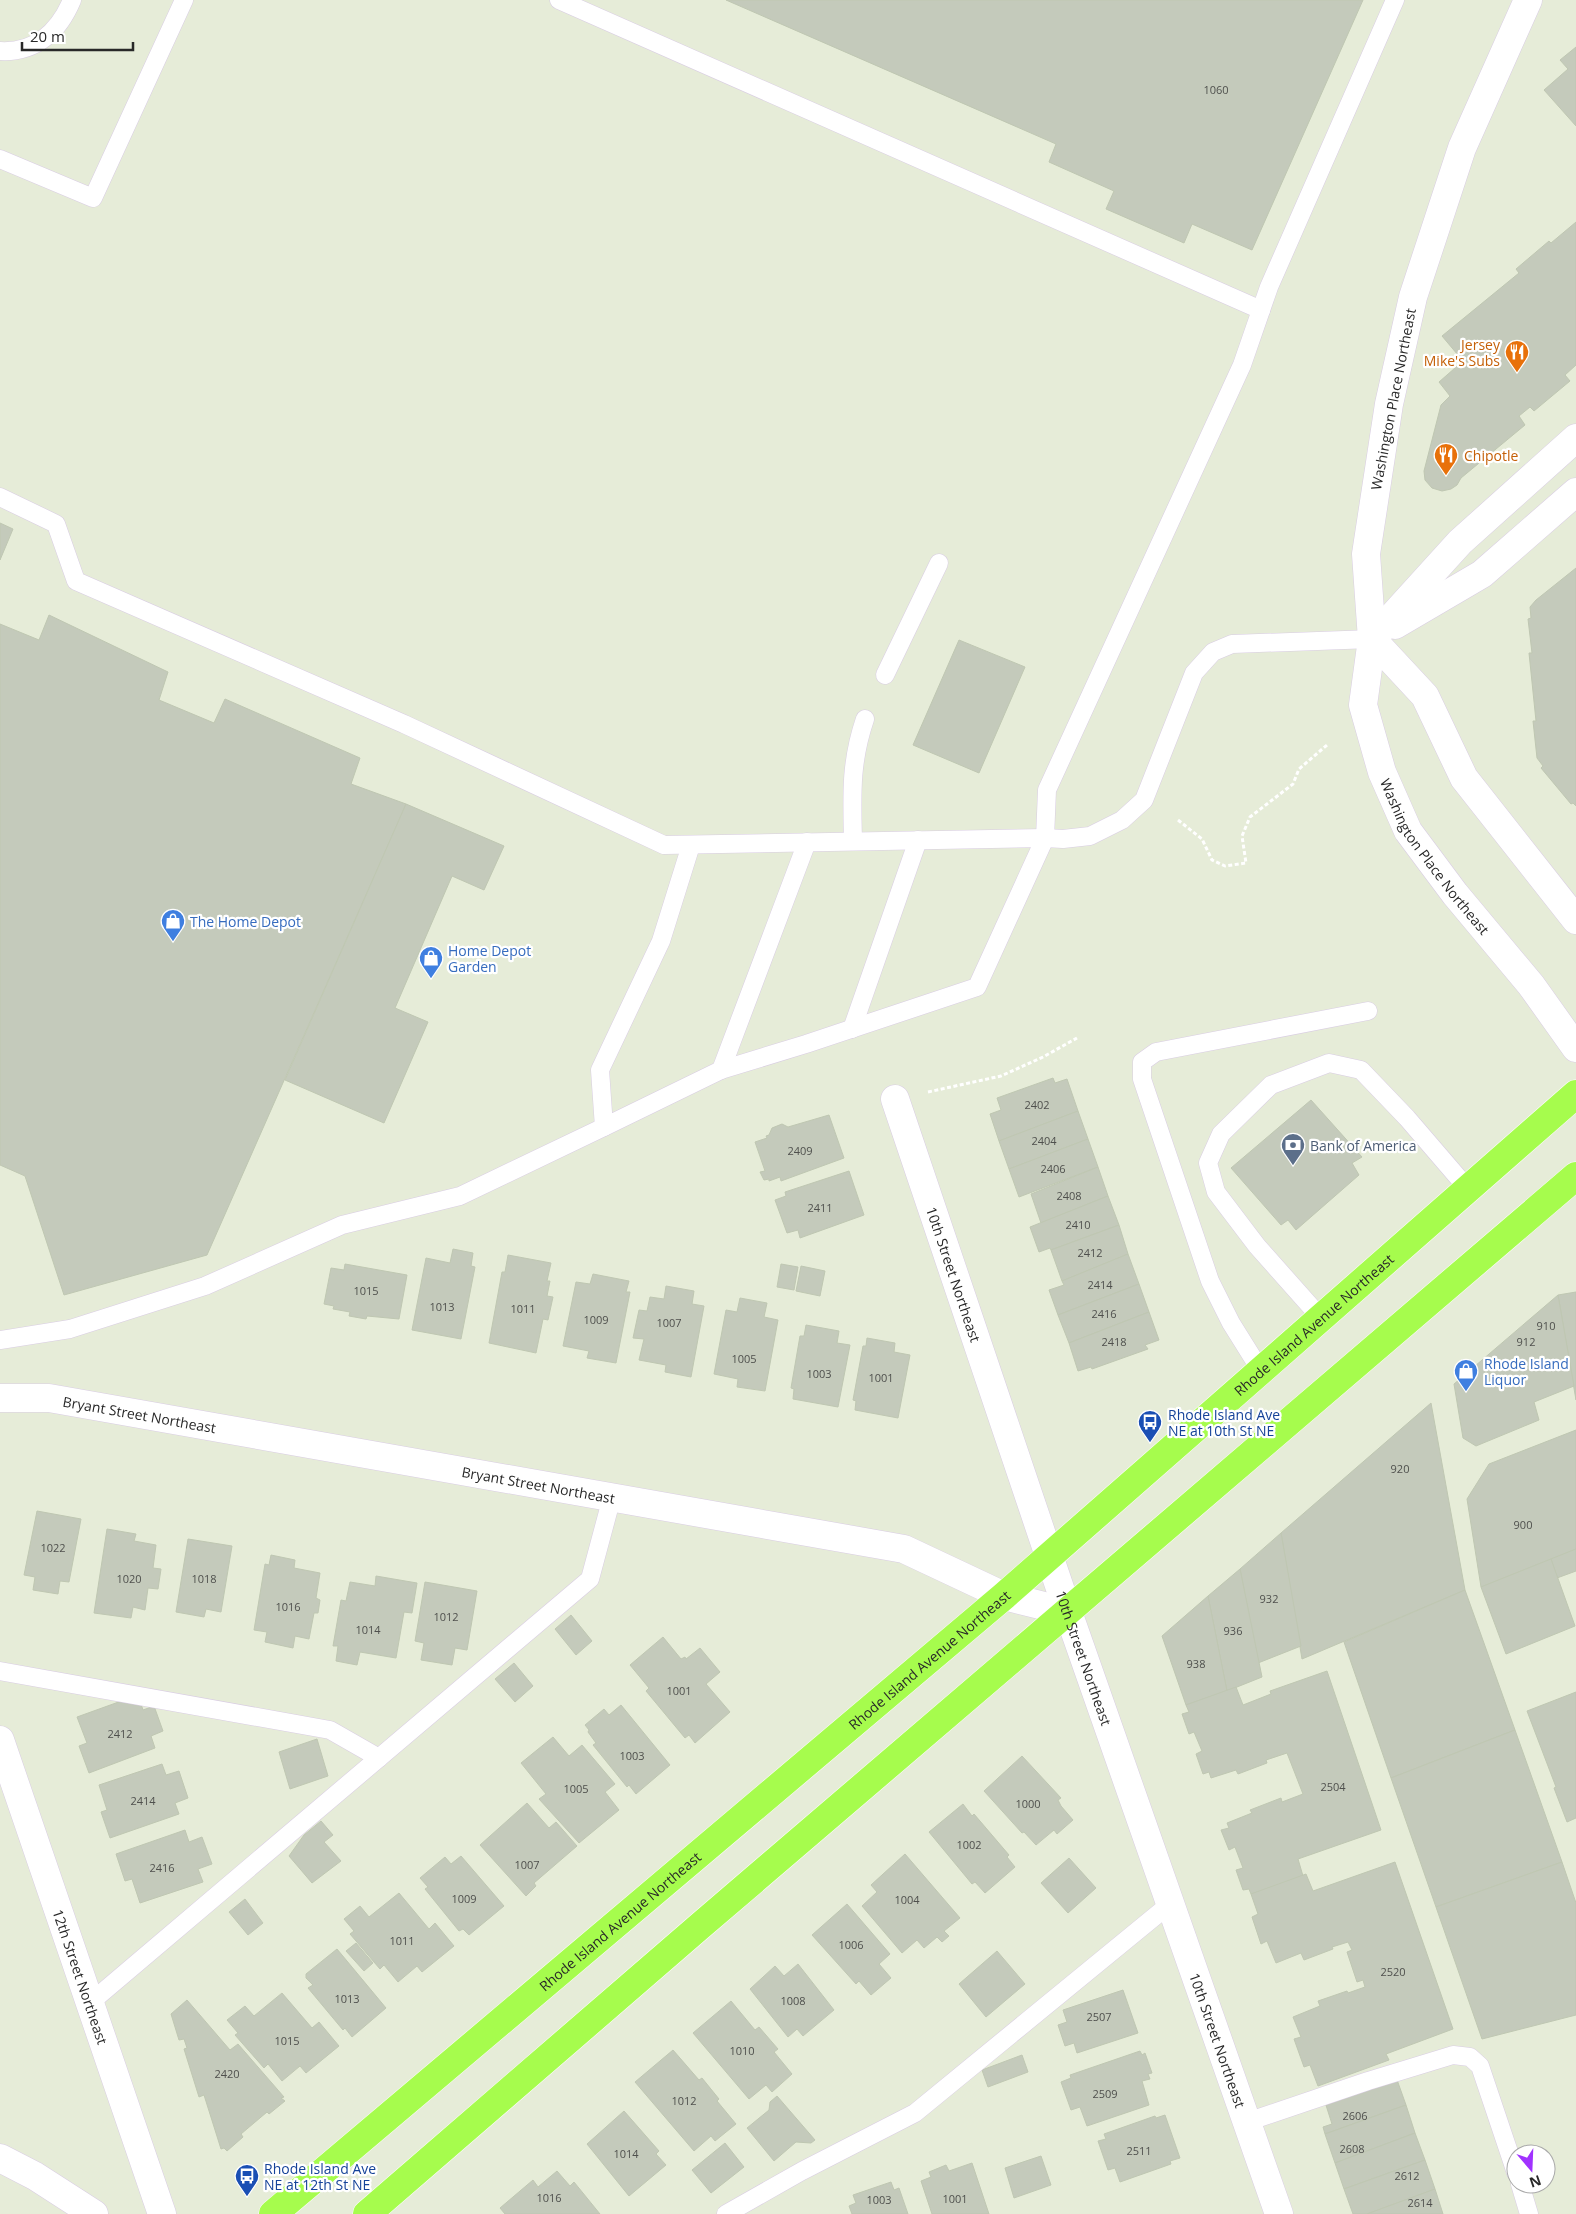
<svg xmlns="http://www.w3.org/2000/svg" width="1576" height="2214" viewBox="0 0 1576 2214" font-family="'Open Sans',sans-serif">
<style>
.building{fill:#c4cabb;stroke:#bfc7b2}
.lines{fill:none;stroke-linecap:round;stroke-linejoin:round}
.service-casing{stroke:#d9cde3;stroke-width:19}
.minor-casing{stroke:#d9cde3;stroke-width:29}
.secondary-casing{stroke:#d9cde3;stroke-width:29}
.primary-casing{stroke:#fff;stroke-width:29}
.path{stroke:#fff;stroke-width:3;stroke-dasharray:4 2.5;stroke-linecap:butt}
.service{stroke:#fff;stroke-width:18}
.minor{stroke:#fff;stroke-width:28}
.secondary{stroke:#fff;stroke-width:28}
.primary{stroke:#a6fc4d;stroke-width:28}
.labels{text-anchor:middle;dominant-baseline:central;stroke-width:4.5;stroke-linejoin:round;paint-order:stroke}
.number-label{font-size:11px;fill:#4f504d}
.food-label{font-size:14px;fill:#c56008;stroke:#fff;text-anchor:end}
.street-label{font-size:14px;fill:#282828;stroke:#fff}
.shop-label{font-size:14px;fill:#366cbe;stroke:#fff;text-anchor:start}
.service-label{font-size:14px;fill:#4e5e75;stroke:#fff;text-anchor:start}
.transit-label{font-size:14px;fill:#164399;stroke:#fff;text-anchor:start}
</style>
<rect width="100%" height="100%" fill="#e6ecd8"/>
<g class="building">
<polygon points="726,0 1363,0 1252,250 1192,224 1184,243 1106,209 1114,191 1049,162 1056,144"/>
<polygon points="1576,47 1576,126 1544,90 1568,69 1560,60"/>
<polygon points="1576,222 1576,365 1565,375 1570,381 1534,411 1530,407 1519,416 1525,425 1461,478 1457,485 1451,489 1442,491 1432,488 1425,480 1424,471 1441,405 1450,396 1439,382 1463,361 1442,336 1519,273 1516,269 1549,241 1551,243"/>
<polygon points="0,523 13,529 0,560"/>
<polygon points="1576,568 1576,806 1573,803 1571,804 1541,768 1543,766 1537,758 1533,721 1536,721 1529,653 1532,653 1528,619 1531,618 1530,607 1536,600"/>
<polygon points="49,615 168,672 159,700 214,723 225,699 360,758 351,784 406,804 207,1255 64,1295 25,1176 0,1165 0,624 39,640"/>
<polygon points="959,640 1025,667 979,773 913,745"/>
<polygon points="406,804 504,846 484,890 452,876 395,1008 428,1022 384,1123 285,1080"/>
<polygon points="1053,1078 1055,1083 1067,1079 1078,1111 999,1141 990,1114 1001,1110 997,1098"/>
<polygon points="1311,1100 1362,1157 1352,1163 1359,1175 1296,1230 1288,1220 1281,1225 1231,1168"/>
<polygon points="1078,1111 1088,1139 1009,1169 999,1141"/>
<polygon points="829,1115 844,1158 781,1181 780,1177 769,1181 769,1179 764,1180 760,1172 765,1171 755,1142 767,1138 766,1136 769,1135 772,1128 782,1124 788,1127"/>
<polygon points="1088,1139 1098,1167 1019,1197 1009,1169"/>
<polygon points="1098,1167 1108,1196 1041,1223 1031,1194"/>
<polygon points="849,1171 864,1215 800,1238 798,1230 787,1233 775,1200 786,1196 785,1192"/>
<polygon points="1108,1196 1119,1225 1051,1250 1050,1248 1039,1252 1030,1227"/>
<polygon points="1119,1225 1128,1254 1062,1281 1051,1250"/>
<polygon points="453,1249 473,1253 471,1266 475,1267 461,1339 412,1330 426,1258 450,1263"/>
<polygon points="1128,1254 1139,1284 1058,1315 1049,1290 1064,1285 1062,1281"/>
<polygon points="508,1255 551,1263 547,1281 550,1281 547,1296 553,1297 548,1320 543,1319 536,1353 489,1343 502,1272 505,1272"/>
<polygon points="345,1264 407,1275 399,1319 367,1316 366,1319 349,1316 350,1312 333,1309 334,1306 324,1304 331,1268 344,1270"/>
<polygon points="781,1264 798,1267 794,1290 777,1287"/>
<polygon points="801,1266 825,1271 820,1296 796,1291"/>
<polygon points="593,1274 629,1281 626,1292 630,1292 616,1363 587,1358 589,1351 563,1346 576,1282 590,1284"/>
<polygon points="1139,1284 1149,1312 1069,1343 1058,1315"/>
<polygon points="666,1286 694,1291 692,1304 704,1306 691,1377 665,1372 666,1365 639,1360 644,1339 633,1338 639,1310 647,1311 650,1297 664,1299"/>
<polygon points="1576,1292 1576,1400 1558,1295"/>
<polygon points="1558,1295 1574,1386 1534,1402 1539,1420 1476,1446 1463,1438 1454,1384"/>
<polygon points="740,1298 767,1303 764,1317 778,1320 765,1391 737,1387 738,1379 714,1374 726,1310 737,1312"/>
<polygon points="1149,1312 1159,1340 1145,1345 1148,1349 1092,1369 1091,1367 1078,1371 1069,1343"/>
<polygon points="806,1325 839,1331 837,1343 850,1345 838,1407 793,1399 794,1389 791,1388 800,1336 804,1336"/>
<polygon points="867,1338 895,1343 894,1352 910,1355 898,1418 855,1410 856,1401 853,1400 863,1346 866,1346"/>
<polygon points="1431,1403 1465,1590 1302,1659 1281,1533"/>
<polygon points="1576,1430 1576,1549 1481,1587 1467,1499 1489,1464"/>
<polygon points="37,1511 81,1519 69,1582 60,1581 58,1594 33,1590 35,1577 24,1575"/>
<polygon points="107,1529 136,1534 134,1541 156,1545 153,1568 161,1569 158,1589 148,1588 145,1610 133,1607 131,1618 94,1613"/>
<polygon points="1281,1533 1301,1646 1258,1663 1240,1569"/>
<polygon points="188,1539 232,1546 221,1612 206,1609 204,1617 176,1612"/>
<polygon points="1576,1549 1576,1571 1557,1578 1551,1559"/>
<polygon points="271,1555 295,1560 294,1568 320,1573 316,1598 320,1600 318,1613 314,1613 309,1639 295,1636 293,1648 265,1642 267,1632 254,1630 265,1564 269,1565"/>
<polygon points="1551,1559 1575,1626 1506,1654 1481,1587"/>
<polygon points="1240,1569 1262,1677 1227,1691 1208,1596"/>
<polygon points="376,1576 417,1583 412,1613 404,1612 396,1658 360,1652 357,1665 336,1661 338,1646 333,1646 341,1600 346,1601 350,1582 375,1586"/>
<polygon points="425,1582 477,1591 467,1650 455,1648 452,1665 421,1660 424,1643 415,1641"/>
<polygon points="1465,1590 1515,1730 1391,1778 1344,1642"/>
<polygon points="1208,1596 1227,1691 1186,1705 1162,1636"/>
<polygon points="571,1615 592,1641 576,1655 555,1629"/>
<polygon points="663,1637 681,1659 685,1657 686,1659 700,1648 720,1672 706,1684 730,1712 695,1743 689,1735 685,1738 646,1691 649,1688 630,1665"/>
<polygon points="514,1663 533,1686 515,1702 495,1679"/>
<polygon points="1327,1671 1381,1830 1298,1859 1303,1876 1251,1894 1249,1889 1243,1890 1236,1870 1243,1868 1235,1847 1229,1850 1221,1830 1229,1828 1227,1823 1252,1813 1250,1810 1281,1798 1282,1802 1303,1794 1287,1753 1266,1760 1267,1763 1238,1774 1236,1770 1211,1778 1209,1772 1203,1774 1196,1754 1202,1751 1194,1732 1189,1734 1182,1714 1189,1712 1186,1705 1236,1687 1243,1705 1271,1694 1270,1691"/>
<polygon points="1576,1692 1576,1818 1567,1822 1554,1788 1556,1787 1527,1711"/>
<polygon points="138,1695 143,1710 154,1706 163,1731 151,1736 155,1748 89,1773 79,1746 87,1743 77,1717"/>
<polygon points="621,1705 670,1765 636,1794 629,1785 627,1787 593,1745 596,1743 588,1732 589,1730 585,1725 604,1709 609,1715"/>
<polygon points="1515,1730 1562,1862 1436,1907 1391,1778"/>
<polygon points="553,1737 569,1756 582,1745 615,1784 605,1792 619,1810 579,1843 539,1799 546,1794 521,1763"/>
<polygon points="317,1739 328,1776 290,1789 279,1752"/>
<polygon points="1022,1756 1061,1798 1058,1800 1061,1806 1073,1820 1057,1834 1054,1830 1036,1845 1024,1832 1022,1833 984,1791"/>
<polygon points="162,1764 166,1775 179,1771 188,1798 175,1803 179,1814 110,1838 101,1812 107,1810 99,1785"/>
<polygon points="527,1803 549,1828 556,1822 577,1846 534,1883 536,1886 526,1896 480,1845"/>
<polygon points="963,1804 972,1816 974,1814 1009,1855 1007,1857 1015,1867 985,1893 975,1882 972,1884 929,1832"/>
<polygon points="321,1821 333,1835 324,1842 341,1861 312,1883 289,1856 304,1835"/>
<polygon points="185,1830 189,1842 202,1837 212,1864 198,1869 203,1882 140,1903 132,1879 125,1881 116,1854"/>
<polygon points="905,1854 960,1918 944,1931 949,1936 942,1942 937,1937 924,1948 917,1940 902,1953 862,1906 877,1892 871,1885"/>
<polygon points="461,1856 504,1906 469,1935 463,1929 459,1931 425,1889 428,1887 420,1878 445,1857 451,1864"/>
<polygon points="1069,1858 1096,1888 1068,1913 1041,1883"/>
<polygon points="1395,1862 1453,2029 1386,2054 1389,2060 1318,2086 1310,2065 1304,2067 1294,2039 1301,2037 1293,2017 1320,2006 1318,2001 1347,1991 1348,1993 1365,1987 1363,1980 1357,1982 1347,1952 1352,1950 1348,1942 1332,1947 1333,1949 1304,1960 1301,1953 1276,1963 1267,1941 1261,1944 1252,1917 1258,1914 1251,1894 1306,1874 1313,1891"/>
<polygon points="1562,1862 1576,1903 1576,2015 1482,2039 1436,1907"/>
<polygon points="399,1893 429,1929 435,1923 454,1946 422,1972 417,1966 398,1982 384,1965 380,1969 350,1934 354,1931 344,1919 360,1906 369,1917"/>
<polygon points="245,1899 263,1923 248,1935 229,1912"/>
<polygon points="847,1904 890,1954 879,1964 891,1978 871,1995 859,1981 856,1984 812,1935"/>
<polygon points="356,1943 373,1963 364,1971 346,1951"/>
<polygon points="337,1949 386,2008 352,2037 345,2028 343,2030 308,1988 313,1985 306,1978 306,1974"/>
<polygon points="997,1951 1025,1984 986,2017 959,1984"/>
<polygon points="798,1964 834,2010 803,2036 797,2029 788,2037 750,1989 775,1966 784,1976"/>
<polygon points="1123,1990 1138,2033 1077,2053 1074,2043 1065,2046 1058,2025 1067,2022 1063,2010"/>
<polygon points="282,1993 312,2028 319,2022 339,2046 306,2073 300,2066 282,2081 268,2064 264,2068 235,2035 238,2033 227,2020 245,2006 254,2016"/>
<polygon points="187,2000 230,2050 238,2044 284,2097 281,2098 285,2101 269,2114 267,2112 241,2134 243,2137 227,2151 224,2148 221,2149 204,2095 199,2097 184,2049 187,2048 184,2039 179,2040 171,2014"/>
<polygon points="731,2001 755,2030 759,2027 778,2049 774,2052 792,2074 772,2092 766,2085 749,2099 693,2033"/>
<polygon points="673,2050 699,2080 702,2078 719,2099 717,2101 736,2124 715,2141 711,2136 694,2151 635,2082"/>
<polygon points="1140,2051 1142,2055 1145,2053 1152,2073 1148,2074 1150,2079 1142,2081 1149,2105 1087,2126 1080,2107 1071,2110 1061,2082 1071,2078 1070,2075"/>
<polygon points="1022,2055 1028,2072 988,2087 982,2070"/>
<polygon points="1396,2077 1406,2105 1325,2134 1323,2127 1332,2124 1325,2102"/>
<polygon points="777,2096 815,2140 811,2143 796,2142 774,2161 747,2128 769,2110 770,2102"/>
<polygon points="1406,2105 1415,2133 1335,2163 1325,2134"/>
<polygon points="624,2111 659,2151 656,2154 666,2165 629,2196 587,2144"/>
<polygon points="1165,2115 1180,2158 1170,2161 1171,2164 1120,2182 1115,2168 1108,2170 1098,2141 1106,2139 1104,2134 1155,2116 1156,2118"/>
<polygon points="1415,2133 1425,2160 1344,2189 1335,2163"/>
<polygon points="725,2143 744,2167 711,2193 692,2170"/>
<polygon points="1041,2156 1051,2185 1014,2198 1005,2168"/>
<polygon points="1425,2160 1435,2189 1367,2214 1353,2214 1344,2189"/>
<polygon points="972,2163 989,2214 932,2214 921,2181 931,2177 929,2172 946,2165 949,2171"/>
<polygon points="557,2171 570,2186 574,2182 600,2214 505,2214 500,2208 533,2180 538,2187"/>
<polygon points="891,2182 894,2190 899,2188 908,2214 852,2214 849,2206 856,2203 853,2195"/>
<polygon points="1435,2189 1443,2214 1367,2214"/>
</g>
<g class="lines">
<g class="service-casing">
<g id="service">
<polyline points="559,0 1261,310"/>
<path d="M 0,51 C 36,53 59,31 72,0"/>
<polyline points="0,159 93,198 184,0"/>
<polyline points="0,497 56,524 76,581 404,724 664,845 1045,838 1063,839 1090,836 1122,820 1144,800 1194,673 1213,652 1232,644 1372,639"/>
<polyline points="885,675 939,563"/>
<path d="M 853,841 C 852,796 850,763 865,719"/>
<polyline points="691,845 661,941 600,1070 604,1127 721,1070 806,1044 977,987 1045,838 1047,790 1242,365 1269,287 1395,0"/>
<polyline points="852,1029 918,840"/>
<polyline points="721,1070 807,842"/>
<polyline points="1321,1318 1257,1246 1216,1192 1208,1163 1221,1134 1271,1085 1329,1063 1361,1070 1407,1118 1468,1189"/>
<polyline points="0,1340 70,1329 205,1286 342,1225 460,1196 604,1127"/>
<polyline points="1261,1371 1231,1323 1210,1281 1142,1079 1142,1062 1156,1052 1368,1011"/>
<polyline points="0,1671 330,1730 379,1758"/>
<polyline points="91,2002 590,1579 612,1497"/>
<polyline points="1247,2122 1368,2081 1453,2055 1470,2057 1480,2066 1516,2173"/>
<polyline points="1520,2184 1529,2214"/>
<polyline points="726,2214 802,2171 915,2113 1170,1904"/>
</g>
</g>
<g class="minor-casing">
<g id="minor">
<path id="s1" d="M 1528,0 L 1462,148 L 1413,297 L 1389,404 L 1366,554 L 1372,639 L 1363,705 L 1382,772 L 1408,831 L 1455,894 L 1531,985 L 1576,1048"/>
<polyline points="1395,625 1482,574 1576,492"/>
<polyline points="1372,639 1425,696 1464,778 1576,920"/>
<polyline points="1372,639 1460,542 1576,438"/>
<path id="s2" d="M 895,1099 L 1068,1612 L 1279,2214"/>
<path id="s3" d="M 0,1398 L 49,1398 L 904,1549 L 1004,1596 L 1068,1612"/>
<path id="s4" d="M 0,1740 L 162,2214"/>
</g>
</g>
<g class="secondary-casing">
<polyline id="secondary" points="0,2158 35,2176 94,2214"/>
</g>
<g class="primary-casing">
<g id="primary">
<path id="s5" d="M 273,2214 L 1004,1596 L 1576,1094"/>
<polyline points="367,2214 700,1926 1576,1176"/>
</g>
</g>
<g class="path">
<polyline points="1178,820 1202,839 1212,860 1225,866 1246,863 1242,836 1250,817 1293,784 1299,769 1327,745"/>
<polyline points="928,1092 1001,1076 1043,1057 1077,1038"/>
</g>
<use href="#service" class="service"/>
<use href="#minor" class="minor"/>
<use href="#secondary" class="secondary"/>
<use href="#primary" class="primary"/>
</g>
<defs>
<g id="restaurant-pin" transform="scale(1.25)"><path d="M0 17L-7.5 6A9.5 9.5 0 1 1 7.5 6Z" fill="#e8710a" stroke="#fff"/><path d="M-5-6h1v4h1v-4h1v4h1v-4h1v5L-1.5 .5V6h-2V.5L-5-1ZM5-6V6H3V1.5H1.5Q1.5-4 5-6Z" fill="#fff"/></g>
<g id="shop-pin" transform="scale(1.25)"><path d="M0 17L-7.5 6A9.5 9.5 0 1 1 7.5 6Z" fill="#3f7fe0" stroke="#fff"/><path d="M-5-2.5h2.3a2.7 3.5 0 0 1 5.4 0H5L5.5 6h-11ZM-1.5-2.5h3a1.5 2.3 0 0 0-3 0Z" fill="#fff"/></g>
<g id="bank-pin" transform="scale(1.25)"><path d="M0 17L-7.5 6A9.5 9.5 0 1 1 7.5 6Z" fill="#5c6f8a" stroke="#fff"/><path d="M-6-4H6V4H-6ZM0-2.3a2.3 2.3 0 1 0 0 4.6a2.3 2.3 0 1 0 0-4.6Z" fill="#fff"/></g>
<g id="bus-pin" transform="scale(1.25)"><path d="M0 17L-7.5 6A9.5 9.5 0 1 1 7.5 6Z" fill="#1a4fb4" stroke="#fff"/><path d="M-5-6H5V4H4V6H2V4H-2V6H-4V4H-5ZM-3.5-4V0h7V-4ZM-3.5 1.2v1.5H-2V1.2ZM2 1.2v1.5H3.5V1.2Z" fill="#fff"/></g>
</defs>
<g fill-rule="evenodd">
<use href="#restaurant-pin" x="1517" y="352"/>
<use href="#restaurant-pin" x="1446" y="455"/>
<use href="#shop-pin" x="173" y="921"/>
<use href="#shop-pin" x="431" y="958"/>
<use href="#bank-pin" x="1293" y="1145"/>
<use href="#shop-pin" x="1466" y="1371"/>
<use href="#bus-pin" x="1150" y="1422"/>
<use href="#bus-pin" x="247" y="2176"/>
</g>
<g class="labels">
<g class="number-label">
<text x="1216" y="89">1060</text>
<text x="1037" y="1104">2402</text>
<text x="1044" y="1140">2404</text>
<text x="800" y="1150">2409</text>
<text x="1053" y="1168">2406</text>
<text x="1069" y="1195">2408</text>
<text x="820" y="1207">2411</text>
<text x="1078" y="1224">2410</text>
<text x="1090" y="1252">2412</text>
<text x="1100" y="1284">2414</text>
<text x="366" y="1290">1015</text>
<text x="442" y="1306">1013</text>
<text x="523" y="1308">1011</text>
<text x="1104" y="1313">2416</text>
<text x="596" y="1319">1009</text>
<text x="669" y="1322">1007</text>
<text x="1546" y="1325">910</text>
<text x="1114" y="1341">2418</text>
<text x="1526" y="1341">912</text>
<text x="744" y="1358">1005</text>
<text x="819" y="1373">1003</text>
<text x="881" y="1377">1001</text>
<text x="1400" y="1468">920</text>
<text x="1523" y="1524">900</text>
<text x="53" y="1547">1022</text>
<text x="129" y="1578">1020</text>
<text x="204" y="1578">1018</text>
<text x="1269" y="1598">932</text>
<text x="288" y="1606">1016</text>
<text x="446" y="1616">1012</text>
<text x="368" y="1629">1014</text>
<text x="1233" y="1630">936</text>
<text x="1196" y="1663">938</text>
<text x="679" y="1690">1001</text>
<text x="120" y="1733">2412</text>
<text x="632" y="1755">1003</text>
<text x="1333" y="1786">2504</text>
<text x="576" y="1788">1005</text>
<text x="143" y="1800">2414</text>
<text x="1028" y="1803">1000</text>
<text x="969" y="1844">1002</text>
<text x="527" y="1864">1007</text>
<text x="162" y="1867">2416</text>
<text x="464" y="1898">1009</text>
<text x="907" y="1899">1004</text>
<text x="402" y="1940">1011</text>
<text x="851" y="1944">1006</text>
<text x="1393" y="1971">2520</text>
<text x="347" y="1998">1013</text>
<text x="793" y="2000">1008</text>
<text x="1099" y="2016">2507</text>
<text x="287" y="2040">1015</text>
<text x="742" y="2050">1010</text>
<text x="227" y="2073">2420</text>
<text x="1105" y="2093">2509</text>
<text x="684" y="2100">1012</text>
<text x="1355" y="2115">2606</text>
<text x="1352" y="2148">2608</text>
<text x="1139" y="2150">2511</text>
<text x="626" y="2153">1014</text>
<text x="1407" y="2175">2612</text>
<text x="549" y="2197">1016</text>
<text x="955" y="2198">1001</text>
<text x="879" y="2199">1003</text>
<text x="1420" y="2202">2614</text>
</g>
<g class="food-label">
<text x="1500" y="344">Jersey<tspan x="1500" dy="16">Mike's Subs</tspan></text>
<text x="1464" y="455" text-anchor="start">Chipotle</text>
</g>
<g class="street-label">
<text transform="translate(1393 399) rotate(-79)">Washington Place Northeast</text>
<text stroke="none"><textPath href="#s1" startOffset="902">Washington Place Northeast</textPath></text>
<text stroke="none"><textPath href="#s2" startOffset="185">10th Street Northeast</textPath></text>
<text stroke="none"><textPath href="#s5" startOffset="1369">Rhode Island Avenue Northeast</textPath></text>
<text stroke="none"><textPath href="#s3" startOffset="141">Bryant Street Northeast</textPath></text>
<text stroke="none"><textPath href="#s3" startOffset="546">Bryant Street Northeast</textPath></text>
<text stroke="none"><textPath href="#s2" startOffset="590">10th Street Northeast</textPath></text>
<text stroke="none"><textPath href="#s5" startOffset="859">Rhode Island Avenue Northeast</textPath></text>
<text stroke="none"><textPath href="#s5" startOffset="454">Rhode Island Avenue Northeast</textPath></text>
<text stroke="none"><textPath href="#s4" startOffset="250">12th Street Northeast</textPath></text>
<text stroke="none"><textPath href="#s2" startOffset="995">10th Street Northeast</textPath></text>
</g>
<g class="shop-label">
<text x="190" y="921">The Home Depot</text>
<text x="448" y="950">Home Depot<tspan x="448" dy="16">Garden</tspan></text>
<text x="1484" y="1363">Rhode Island<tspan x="1484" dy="16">Liquor</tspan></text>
</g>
<g class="service-label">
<text x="1310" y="1145">Bank of America</text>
</g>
<g class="transit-label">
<text x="1168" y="1414">Rhode Island Ave<tspan x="1168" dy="16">NE at 10th St NE</tspan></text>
<text x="264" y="2168">Rhode Island Ave<tspan x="264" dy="16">NE at 12th St NE</tspan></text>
</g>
</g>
<g transform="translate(1531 2169) rotate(161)"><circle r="24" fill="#ffffff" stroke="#a9a9a9"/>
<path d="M0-4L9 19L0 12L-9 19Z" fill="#a132ff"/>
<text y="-8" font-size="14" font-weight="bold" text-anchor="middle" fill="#282828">N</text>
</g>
<path d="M22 42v8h111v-8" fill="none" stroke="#282828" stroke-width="2.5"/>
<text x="30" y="42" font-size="15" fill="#282828" stroke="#ffffff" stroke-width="4" paint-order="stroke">20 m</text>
</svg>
